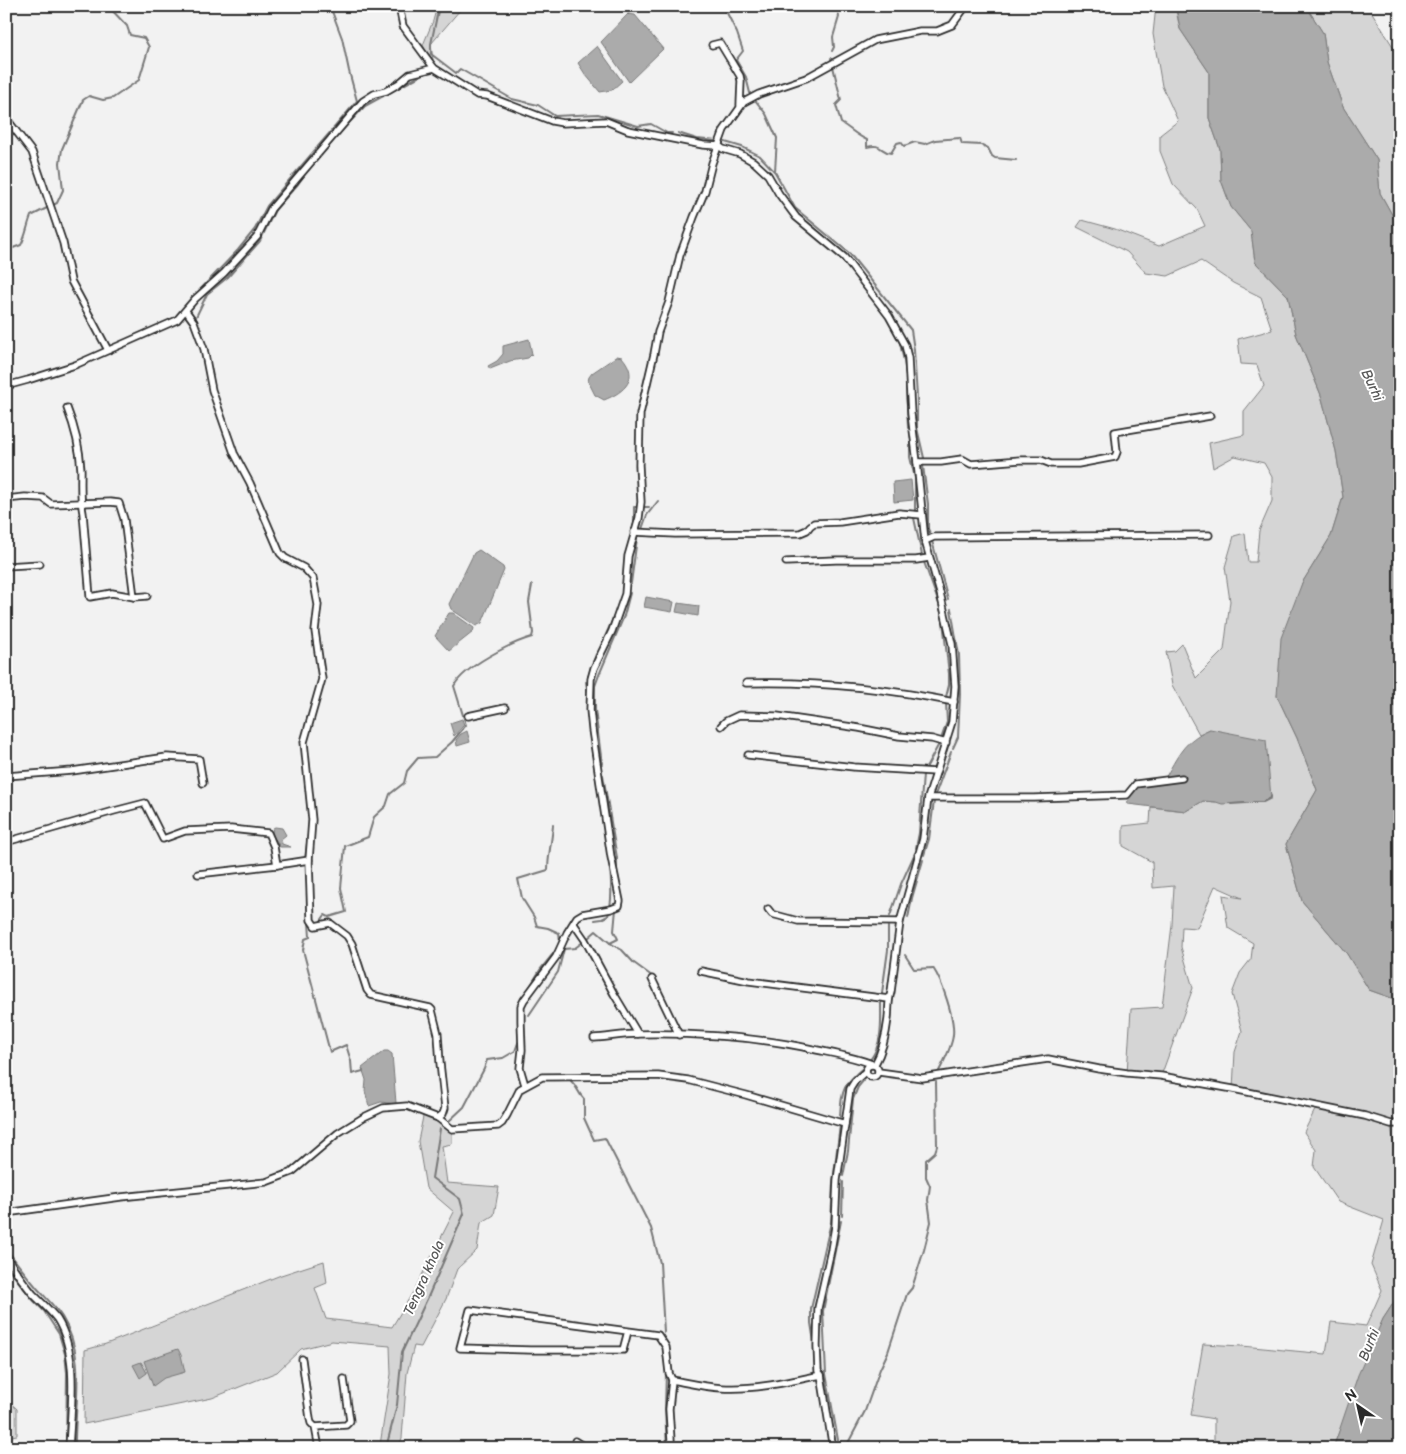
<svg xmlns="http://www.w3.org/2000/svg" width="1406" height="1454" viewBox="0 0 1406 1454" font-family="'Balsamiq Sans',sans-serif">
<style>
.green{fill:#d5d5d5;stroke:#808080}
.water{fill:#ababab;stroke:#787878}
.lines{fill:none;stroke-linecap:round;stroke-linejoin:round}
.stream{stroke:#787878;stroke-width:2}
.minor-casing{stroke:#2b2b2b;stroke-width:9}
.minor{stroke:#fff;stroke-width:5.5}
.labels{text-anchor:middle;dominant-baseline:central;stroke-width:4;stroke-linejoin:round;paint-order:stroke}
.water-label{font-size:14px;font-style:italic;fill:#585858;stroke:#fff}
</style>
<rect width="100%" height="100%" fill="#f2f2f2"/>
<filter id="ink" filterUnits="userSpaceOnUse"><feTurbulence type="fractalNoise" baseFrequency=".02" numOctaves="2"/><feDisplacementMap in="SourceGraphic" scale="10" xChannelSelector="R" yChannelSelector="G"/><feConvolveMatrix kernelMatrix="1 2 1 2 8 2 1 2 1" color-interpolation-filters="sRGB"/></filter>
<g filter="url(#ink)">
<g class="green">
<polygon points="437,6 461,6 460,10 431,44 434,68 423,45 433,21"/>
<polygon points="1156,6 1175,6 1180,29 1209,72 1209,118 1220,149 1221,180 1231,207 1251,231 1255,262 1288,296 1296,334 1321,395 1336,451 1343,497 1331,536 1302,583 1277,696 1297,738 1317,790 1286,844 1302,901 1347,954 1369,990 1400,1001 1400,1124 1391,1125 1398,1174 1400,1174 1400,1293 1383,1319 1335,1442 1334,1448 1214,1448 1214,1419 1191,1415 1203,1344 1242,1346 1326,1354 1331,1322 1366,1326 1382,1290 1371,1265 1384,1220 1338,1202 1314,1167 1316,1150 1304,1132 1317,1106 1233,1089 1235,1052 1242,1031 1232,994 1240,973 1251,959 1253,943 1228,928 1223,895 1242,898 1215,886 1197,928 1182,927 1181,947 1193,988 1161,1076 1127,1073 1131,1009 1162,1007 1172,925 1174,886 1153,888 1152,862 1123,846 1123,826 1150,823 1151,807 1186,811 1203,801 1216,802 1210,729 1199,734 1172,685 1166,652 1175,651 1182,644 1196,678 1224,650 1230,601 1225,567 1234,536 1245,533 1248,562 1256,562 1259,531 1272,501 1272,477 1264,463 1235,456 1213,468 1209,443 1244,435 1244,411 1264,386 1257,365 1241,364 1238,339 1272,330 1261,297 1233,283 1201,261 1168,276 1146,273 1127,252 1077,227 1082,220 1115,229 1159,246 1205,226 1197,209 1173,184 1160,151 1160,135 1178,121 1162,86 1153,34"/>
<polygon points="1306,6 1368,6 1400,58 1400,229 1380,193 1377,160 1343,107 1327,62 1323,33"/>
<polygon points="424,1112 452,1129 452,1144 442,1146 447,1183 499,1187 494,1215 481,1223 477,1250 457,1269 446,1299 421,1347 414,1346 407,1373 402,1438 398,1448 378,1448 380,1445 391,1374 390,1346 332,1341 301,1349 277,1372 212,1398 84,1424 85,1350 106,1344 281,1275 324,1261 327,1283 315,1288 326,1319 392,1327 416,1287 454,1212 426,1188 418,1141"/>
<polygon points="6,1399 17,1409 17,1435 6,1437"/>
</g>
<g class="water">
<polygon points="1176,6 1306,6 1323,33 1327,62 1343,107 1377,160 1380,193 1400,229 1400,1001 1369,990 1347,954 1302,901 1286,844 1317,790 1297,738 1277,696 1281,638 1302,583 1331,536 1343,497 1336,451 1321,395 1296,334 1288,296 1255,262 1251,231 1231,207 1221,180 1220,149 1209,118 1209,72 1180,29"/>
<polygon points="628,14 635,15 663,49 629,82 601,42"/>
<polygon points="597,46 622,81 612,90 600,92 585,74 578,63"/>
<polygon points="529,339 532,354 528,358 510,361 490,369 488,366 497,361 503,354 503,346"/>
<path d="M 617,356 L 622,357 C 640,378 625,392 604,400 L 595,395 L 588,381 L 589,377 L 592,373 Z"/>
<polygon points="911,480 913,500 894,502 893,482"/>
<polygon points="479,550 503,567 504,570 482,623 476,626 451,609 449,604 474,553"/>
<polygon points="646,597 674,602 672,612 644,607"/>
<polygon points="678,603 699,606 698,616 676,612"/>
<polygon points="449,613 453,613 474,628 473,632 449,651 435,636"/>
<polygon points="462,719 464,725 454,736 450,723"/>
<path d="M 1210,729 L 1266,740 L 1271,798 L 1263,802 L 1222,804 L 1216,802 L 1203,801 L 1186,811 L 1128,804 L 1127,795 L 1136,784 L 1164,780 C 1178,756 1183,741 1210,729 Z"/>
<polygon points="467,731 470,742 457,746 456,740 461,734"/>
<polygon points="275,827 282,828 286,835 281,839 282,844 291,847 280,847 276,840 271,835 273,828"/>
<polygon points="384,1051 388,1051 392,1054 396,1103 395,1104 381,1102 369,1106 365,1091 366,1080 362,1068"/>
<polygon points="1400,1293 1400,1448 1334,1448 1335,1443 1358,1375 1383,1319"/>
<polygon points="178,1349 181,1355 185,1372 164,1378 153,1386 144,1361"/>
<polygon points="141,1362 147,1373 140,1378 133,1365"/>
</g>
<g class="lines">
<g class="stream">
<polyline points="439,6 431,44 431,54 456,73 460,69 512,99 538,105 555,116 598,114 638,126 651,124 667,133 672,133"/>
<polyline points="722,6 725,9 737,33 743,51 736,60 746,77 750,93"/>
<polyline points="628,14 634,6"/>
<polyline points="832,51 834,47 833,37 839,17 837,6"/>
<path d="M 831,58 L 841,100 L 836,105 L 841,123 C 851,129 856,135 867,140 L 867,147 C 882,143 879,151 891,153 L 897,143 L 901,142 L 904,146 L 915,142 L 925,144 L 935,140 L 960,138 L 962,144 L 982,145 L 988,148 L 992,156 L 995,158 L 1016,160"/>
<polyline points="755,100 766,114 777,138 775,171"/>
<polyline points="678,133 697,139 717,141"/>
<polyline points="333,140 365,106 427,72"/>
<polyline points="725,142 742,147 760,156 775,172 795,208 849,253 911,330 914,350 917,397 917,428 924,458"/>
<path d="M 6,247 L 13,248 L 21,245 C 26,236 27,226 31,216 L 57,203 L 63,190 L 60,163 L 62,149 L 83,100 L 89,96 L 103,100 L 113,98 L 139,80 L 149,47 L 144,38 L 130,35 L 127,26 L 108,6"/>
<polyline points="195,295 238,250 255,229 267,206 357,101 349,71 342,38 330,6"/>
<polyline points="194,321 207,294 228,277 260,241 275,210 298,184 310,167"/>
<polyline points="899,339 904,361 907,382"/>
<polyline points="906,385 908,428"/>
<polyline points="910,443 910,457 915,478 915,510"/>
<polyline points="923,466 928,504 928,529 931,535"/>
<polyline points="914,518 922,555"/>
<polyline points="642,529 647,515 658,501"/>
<polyline points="932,541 948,599"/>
<polyline points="626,553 634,524 634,507 649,507"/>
<polyline points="924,562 939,604 943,621 949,674 949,685 946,697"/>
<polyline points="631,583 637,538"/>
<polyline points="951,609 959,655 960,694 958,737 953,748"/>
<polyline points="601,646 615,614"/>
<polyline points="588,677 596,654"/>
<polyline points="586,682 588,694"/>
<polyline points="303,738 307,718"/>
<polyline points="941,739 947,722 946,703"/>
<polyline points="591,743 594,763"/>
<polyline points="602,764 595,710 595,686 599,675 624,616 630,593"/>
<polyline points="304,765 309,815"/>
<polyline points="926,768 939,744"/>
<polyline points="603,775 617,858 617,874"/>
<polyline points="935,795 951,752"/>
<polyline points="1253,802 1263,802 1271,798 1271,796"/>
<polyline points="1231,804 1246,803"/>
<path d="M 553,825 C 552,841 548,855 548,870 L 518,879 L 522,898 L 534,917 L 537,926 L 548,928 L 559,933 L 560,943"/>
<polyline points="916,848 919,833 923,774"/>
<polyline points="924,855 929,839 934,801"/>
<polyline points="305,859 308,835"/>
<polyline points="308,907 310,937 305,939 303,950 330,1052 346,1045 351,1061 352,1074 363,1071"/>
<polyline points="890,916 901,884 915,853"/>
<polyline points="908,918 912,898 923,860"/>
<path d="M 595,920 L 602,919 L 608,916 C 613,900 611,882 610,866"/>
<path d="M 315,922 L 315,923 L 320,922 L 325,915 L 329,917 L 346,912 L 341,888 L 345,846 L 368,837 L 374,817 L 386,806 L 390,794 L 404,783 L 407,771 L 418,758 L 435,757 L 452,742 L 466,725 L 454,686 C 465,666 511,643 532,637 L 533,633 L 529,602 L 532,585"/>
<polyline points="588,938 596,931 610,943 622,950 634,963 656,979"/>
<polyline points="610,943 618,939 614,931 616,909"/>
<path d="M 905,955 L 914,969 L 933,968 C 942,981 955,1019 953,1035 C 952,1047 944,1061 939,1071"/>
<polyline points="882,993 888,950 888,927"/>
<polyline points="525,995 540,970 557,949"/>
<polyline points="518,1015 519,1005"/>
<polyline points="529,1015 558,972 564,949 575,948 583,942"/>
<path d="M 870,1060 C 883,1043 881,1022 881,1002"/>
<path d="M 571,1081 C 578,1087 577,1092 584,1099 L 584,1118 L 594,1140 L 605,1138 L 651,1228 L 660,1263 L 664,1332"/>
<path d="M 840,1117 C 841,1089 844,1084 865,1066"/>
<polyline points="448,1122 464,1107 484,1069 487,1060 503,1058 515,1051 519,1040 519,1030"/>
<polyline points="843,1176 848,1151 853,1099 858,1087 863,1081"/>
<polyline points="842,1216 843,1182"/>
<path d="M 6,1248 C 16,1262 26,1275 37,1288 C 45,1297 55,1306 62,1317 C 87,1357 74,1403 75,1448"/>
<polyline points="6,1266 33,1300 44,1311 59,1334 65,1354 67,1373 66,1448"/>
<polyline points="814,1342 811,1323 811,1309 831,1222 833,1182 840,1125"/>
<polyline points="666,1372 665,1409 667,1448"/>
<polyline points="780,1380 797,1377"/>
<polyline points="838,1440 826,1374 823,1311 841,1221"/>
<polyline points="847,1445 865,1411 880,1369 888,1352 907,1294 912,1288 924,1250 931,1222 928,1200 930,1186 926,1177 926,1160 935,1152 937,1146 936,1082"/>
<polyline points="386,1448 397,1405 402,1352 428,1297 464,1214 460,1199 432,1178 440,1129"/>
</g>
<g class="minor-casing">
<g id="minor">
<path d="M 399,6 L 403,26 L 434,68 L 477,95 L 487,96 L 552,121 L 563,123 L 606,121 L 628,130 L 703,145 L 719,146 L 723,149 L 740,154 L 754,162 L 768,175 L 779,194 L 796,217 L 844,257 L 889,316 L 905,345 L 908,358 L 911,414 L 917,462 L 925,541 L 940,593 L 952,644 L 955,686 L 952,722 L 928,798 L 923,839 L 900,922 L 891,992 C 888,1001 889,1009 888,1019 C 886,1036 883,1050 875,1064"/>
<polyline points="712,45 720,43 740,76 741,81 740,105"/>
<polyline points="6,118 32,152 63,243 71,281 108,350"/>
<polyline points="186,311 194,322 204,349 212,390 234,453 250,483 280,553 285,558 304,568 313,578 318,605 315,631 322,679 304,742 312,820 309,860 311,920 315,926 330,923 347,936 352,944 367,990 371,995 430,1008 432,1010 438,1034 440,1063 445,1108 443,1114 438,1118"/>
<polyline points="6,386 28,380 75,365 177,320 195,299 224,273 257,237 271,209 363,101 374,94 386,91 398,84 410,74 434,68"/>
<path d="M 67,408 C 75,428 80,448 81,470 C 81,485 80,499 83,513 L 90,597 L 112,593 L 134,597"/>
<polyline points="917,462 941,462 962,459 971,464 1020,460 1041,460 1051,464 1078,464 1115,457 1117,452 1115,432 1210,416"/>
<polyline points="6,499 25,497 43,498 51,504 110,502 119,503 124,519 134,597 147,596"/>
<polyline points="634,532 675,534 800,533 807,530 810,526 814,523 840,522 899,513 922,515"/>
<polyline points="925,541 934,537 1209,535"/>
<polyline points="786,562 836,560 916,560 929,558"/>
<polyline points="6,566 40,564"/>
<path d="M 746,683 C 816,681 886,688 954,702"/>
<polyline points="468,716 505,708"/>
<polyline points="721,726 726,721 739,715 777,716 859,728 899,736 932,739 946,743"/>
<polyline points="748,755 854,767 936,772"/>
<polyline points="6,776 72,771 167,757 199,759 203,783"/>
<polyline points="928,798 1034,798 1127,795 1136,784 1182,778"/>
<polyline points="6,842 114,811 145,803 163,839 185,831 231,829 268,833 274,847 277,865 309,860"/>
<polyline points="198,874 277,865"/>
<polyline points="768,909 772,914 798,921 900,922"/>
<polyline points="574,924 585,940 614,994 638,1034"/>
<polyline points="701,971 749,981 889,999"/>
<polyline points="652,979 679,1035"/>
<path d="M 594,1038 C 609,1037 624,1034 639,1034 C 699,1033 759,1037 817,1050 C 836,1054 854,1057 872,1064"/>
<circle cx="872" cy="1071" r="6"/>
<polyline points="879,1072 922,1078 1048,1059 1099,1069 1127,1073 1161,1076 1233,1089 1365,1116 1391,1124 1400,1124"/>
<polyline points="525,1085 520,1068 522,1050 521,1021 521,1006 524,1000 556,957 567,933 577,917 582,914 611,909 619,906 620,901 611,857 592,730 590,710 591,679 594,668 612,631 625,594 628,556 639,518 641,502 639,465 640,414 654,354 658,332 669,302 680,255 694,217 705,191 712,163 724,130 744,102 759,94 806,78 875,40 920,31 937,31 952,25 966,6"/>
<polyline points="6,1213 121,1197 266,1182 292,1172 338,1133 364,1117 383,1108 407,1106 438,1118 452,1129 498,1126 502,1123 507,1115 520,1089 542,1077 658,1076 688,1080 746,1095 845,1124"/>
<path d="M 6,1256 C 14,1269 23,1282 33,1294 C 41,1302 50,1310 57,1319 C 79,1354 71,1408 69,1448"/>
<polyline points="628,1331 623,1350 530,1350 460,1348 470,1310 658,1335 666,1347 669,1373 672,1380 669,1409 671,1440 670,1448"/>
<polyline points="302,1359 310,1419 311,1423 315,1427"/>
<path d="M 672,1380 C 688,1383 705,1387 722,1388 C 755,1390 788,1382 821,1375"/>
<polyline points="575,1441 583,1446 590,1448"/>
<polyline points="319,1448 315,1427 346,1425 350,1421 344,1379"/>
<polyline points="832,1448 832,1443 821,1375 818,1371 817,1346 818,1308 831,1250 835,1227 837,1180 850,1089 855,1081 866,1071"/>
</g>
</g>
<use href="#minor" class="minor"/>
</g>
</g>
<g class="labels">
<g class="water-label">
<text transform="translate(1372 385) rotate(65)">Burhi</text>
<text transform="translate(424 1278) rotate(-66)">Tengra khola</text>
<text transform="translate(1369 1345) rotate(-68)">Burhi</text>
</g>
</g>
<rect width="1406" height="1454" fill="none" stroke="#fff" stroke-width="25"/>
<rect x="12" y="12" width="1381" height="1429" fill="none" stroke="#2b2b2b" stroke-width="2" filter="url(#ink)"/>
<g transform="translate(1358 1406) rotate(326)" stroke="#ffffff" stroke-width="4" paint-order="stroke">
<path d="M0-4L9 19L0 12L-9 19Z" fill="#2b2b2b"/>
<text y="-8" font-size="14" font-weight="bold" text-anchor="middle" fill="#2b2b2b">N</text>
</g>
</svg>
